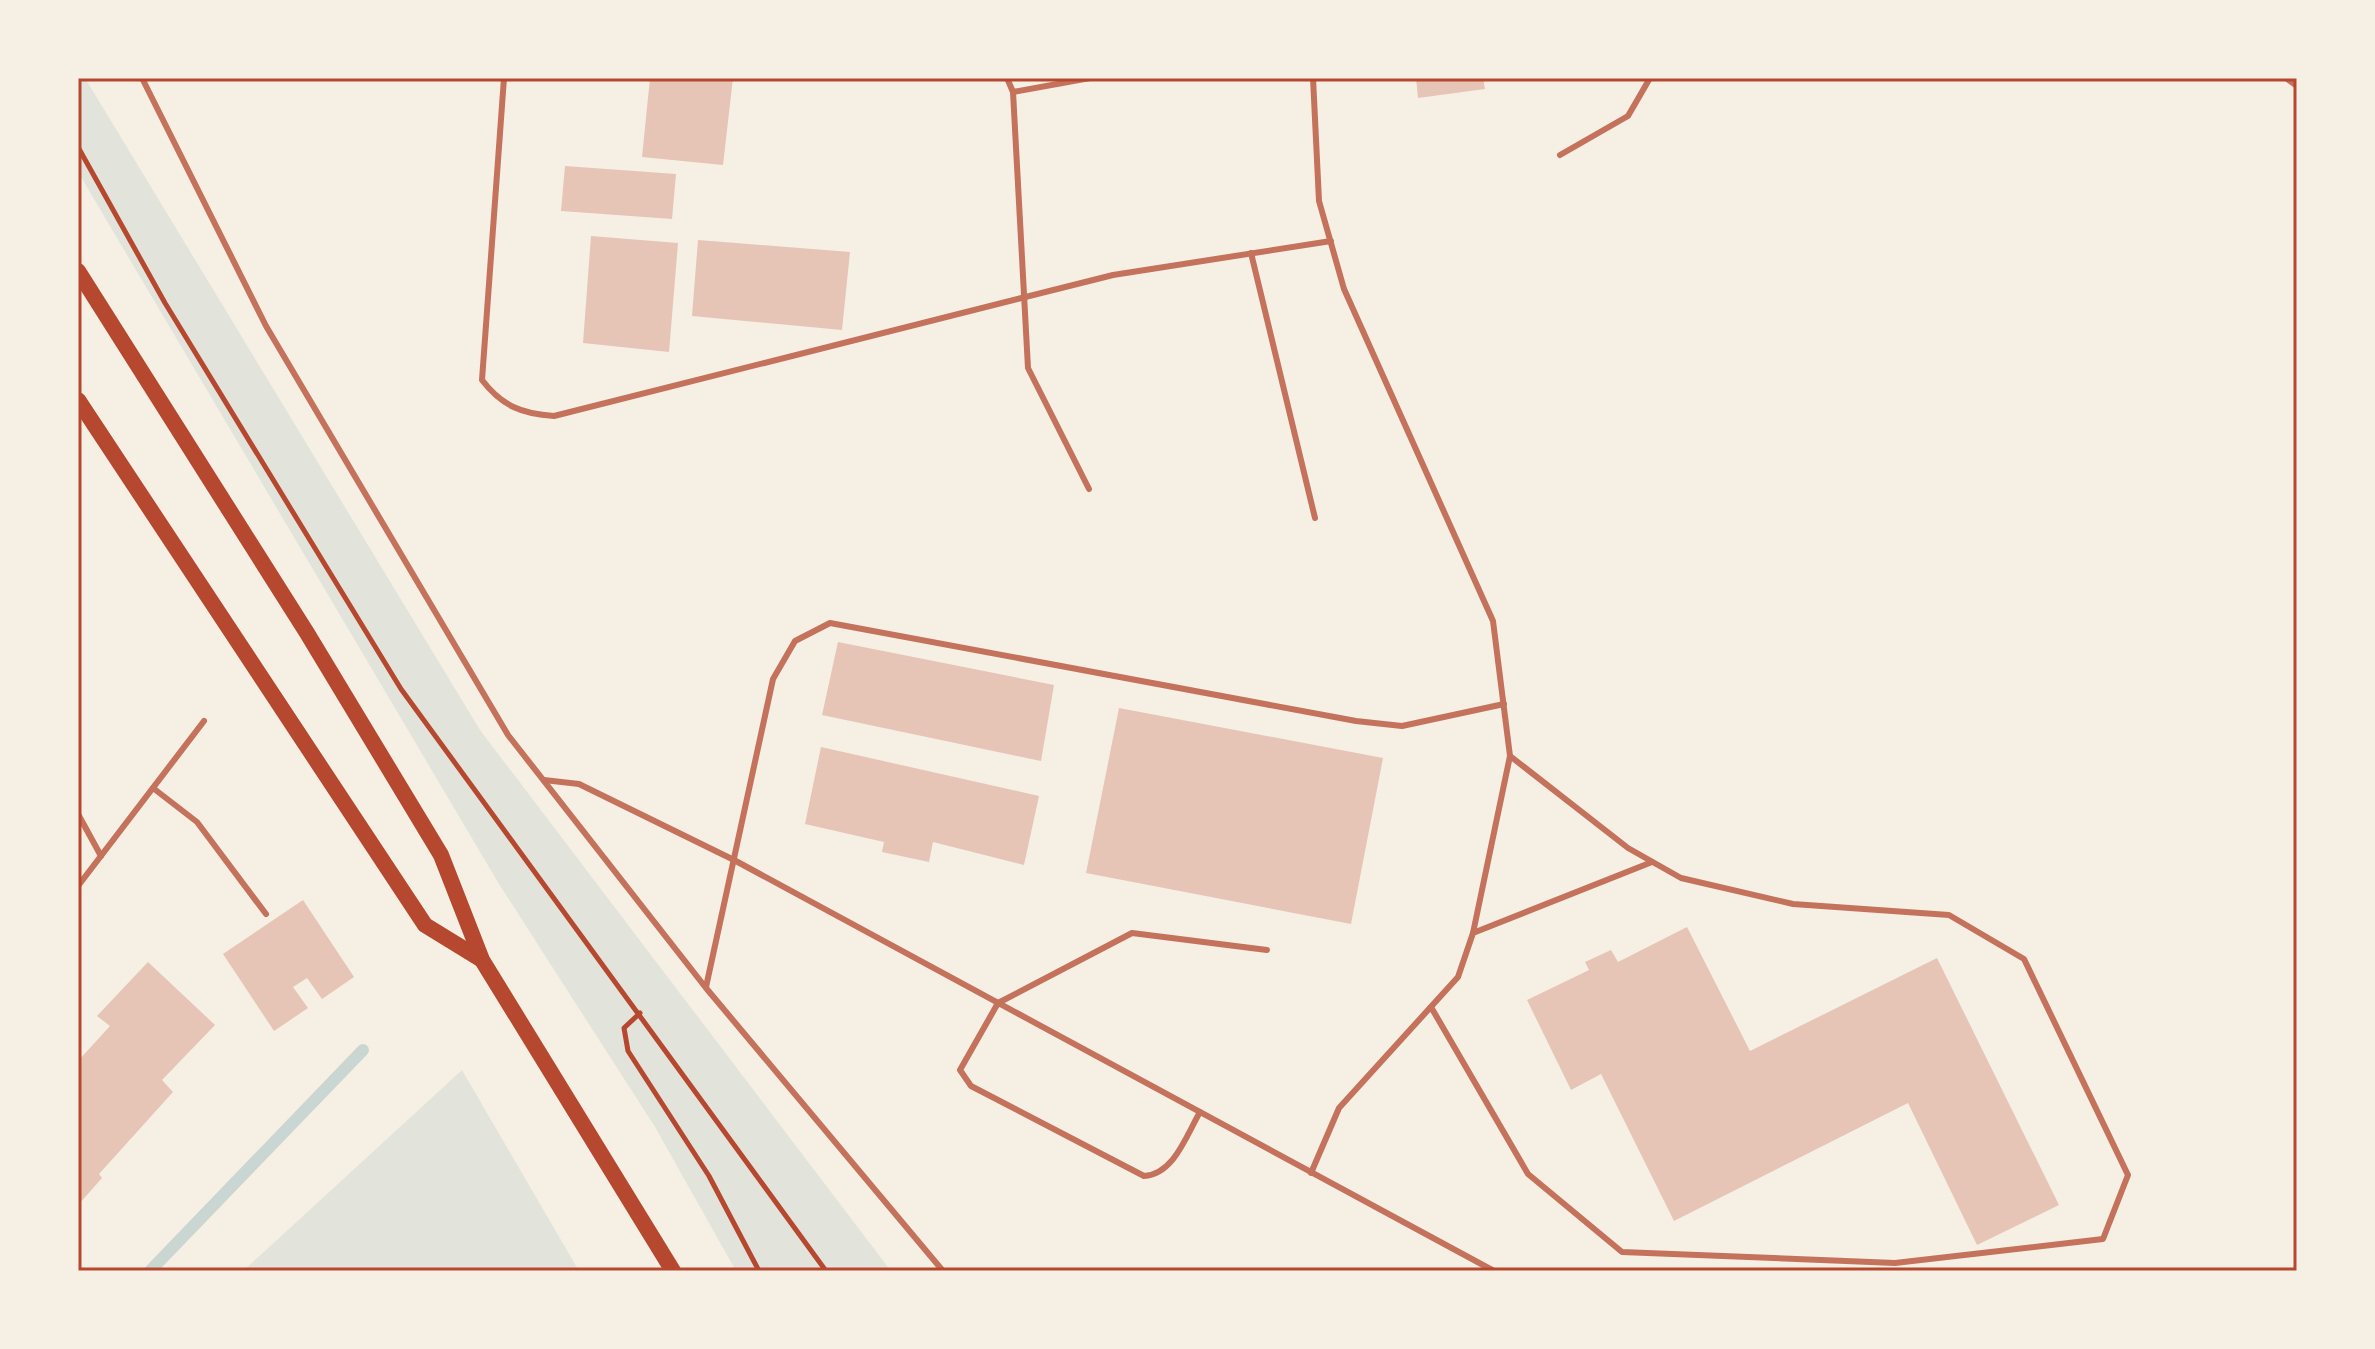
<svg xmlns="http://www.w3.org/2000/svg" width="2375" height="1349" viewBox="0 0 2375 1349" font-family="'DejaVu Sans',sans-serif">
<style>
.green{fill:#e2e4dc}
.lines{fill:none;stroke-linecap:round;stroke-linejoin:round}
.stream{stroke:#c9d6d2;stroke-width:12}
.building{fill:#e6c5b7}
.path{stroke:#b5482f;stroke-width:5}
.service{stroke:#c5725c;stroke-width:6}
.secondary{stroke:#b5482f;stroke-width:16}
.neatline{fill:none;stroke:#b5482f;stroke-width:3}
</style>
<rect width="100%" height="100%" fill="#f6efe4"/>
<g class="green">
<polygon points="78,78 85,78 480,730 891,1271 736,1271 655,1127 499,884 78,172"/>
<polygon points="462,1070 579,1271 243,1271"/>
</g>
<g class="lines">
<polyline class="stream" points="150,1271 363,1050"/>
</g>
<g class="building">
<polygon points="650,78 733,78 723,165 642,157"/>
<polygon points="1416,78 1483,78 1485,89 1418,98"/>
<polygon points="565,166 676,174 672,219 561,211"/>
<polygon points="591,236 678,243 669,352 583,343"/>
<polygon points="698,240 850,252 842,330 692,316"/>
<polygon points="838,642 1054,685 1041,761 822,715"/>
<polygon points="1119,708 1383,758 1351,924 1086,873"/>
<polygon points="821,747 1039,796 1024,865 933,842 929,862 882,852 884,842 805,824"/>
<polygon points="303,900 354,977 322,999 307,978 293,987 308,1008 274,1031 223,954"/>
<polygon points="1687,927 1750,1051 1937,958 2059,1205 1977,1245 1908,1103 1674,1221 1601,1074 1571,1090 1527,1000 1589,970 1585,962 1611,950 1618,962"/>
<polygon points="148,962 215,1025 162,1080 173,1092 99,1174 102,1178 78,1205 78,1061 110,1026 97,1016"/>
</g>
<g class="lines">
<g class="path">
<polyline points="78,147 165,303 401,689 826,1271"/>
<polyline points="640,1013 624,1028 628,1051 709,1176 759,1271"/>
</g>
<g class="service">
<polyline points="142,78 266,326 508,735 706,988 943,1271"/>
<path d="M 504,78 L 482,380 C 502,406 522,414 554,416 L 1113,275 L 1331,241"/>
<polyline points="1007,78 1013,92"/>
<polyline points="2286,78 2297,86"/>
<polyline points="1560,155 1628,116 1650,78"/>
<polyline points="1251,253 1315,518"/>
<polyline points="1089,489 1028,368 1013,92 1090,78"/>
<polyline points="544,780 579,784 734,860 1494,1271"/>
<polyline points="153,788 197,822 266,914"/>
<polyline points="78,814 101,856"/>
<polyline points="78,886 204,721"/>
<polyline points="1473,933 1652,862"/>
<polyline points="706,987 773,679 795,641 830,623 1356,721 1402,726 1504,704"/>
<polyline points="1431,1007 1528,1174 1622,1252 1895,1263 2103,1239 2128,1175 2024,959 1949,915 1793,904 1681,878 1628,848 1510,756"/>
<path d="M 1200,1112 C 1186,1136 1174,1174 1144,1176 L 971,1086 L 960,1070 L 998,1003 L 1132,933 L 1267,950"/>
<polyline points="1311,1173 1339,1108 1458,977 1473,933 1510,756 1493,621 1344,289 1319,201 1313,78"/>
</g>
<g class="secondary">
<polyline points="78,271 307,633 441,855 482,960 673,1271"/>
<polyline points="78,400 425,925 482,960"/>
</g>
</g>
<rect width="2375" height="1349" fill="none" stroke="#f6efe4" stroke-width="160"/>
<rect x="80" y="80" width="2215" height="1189" class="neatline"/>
</svg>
